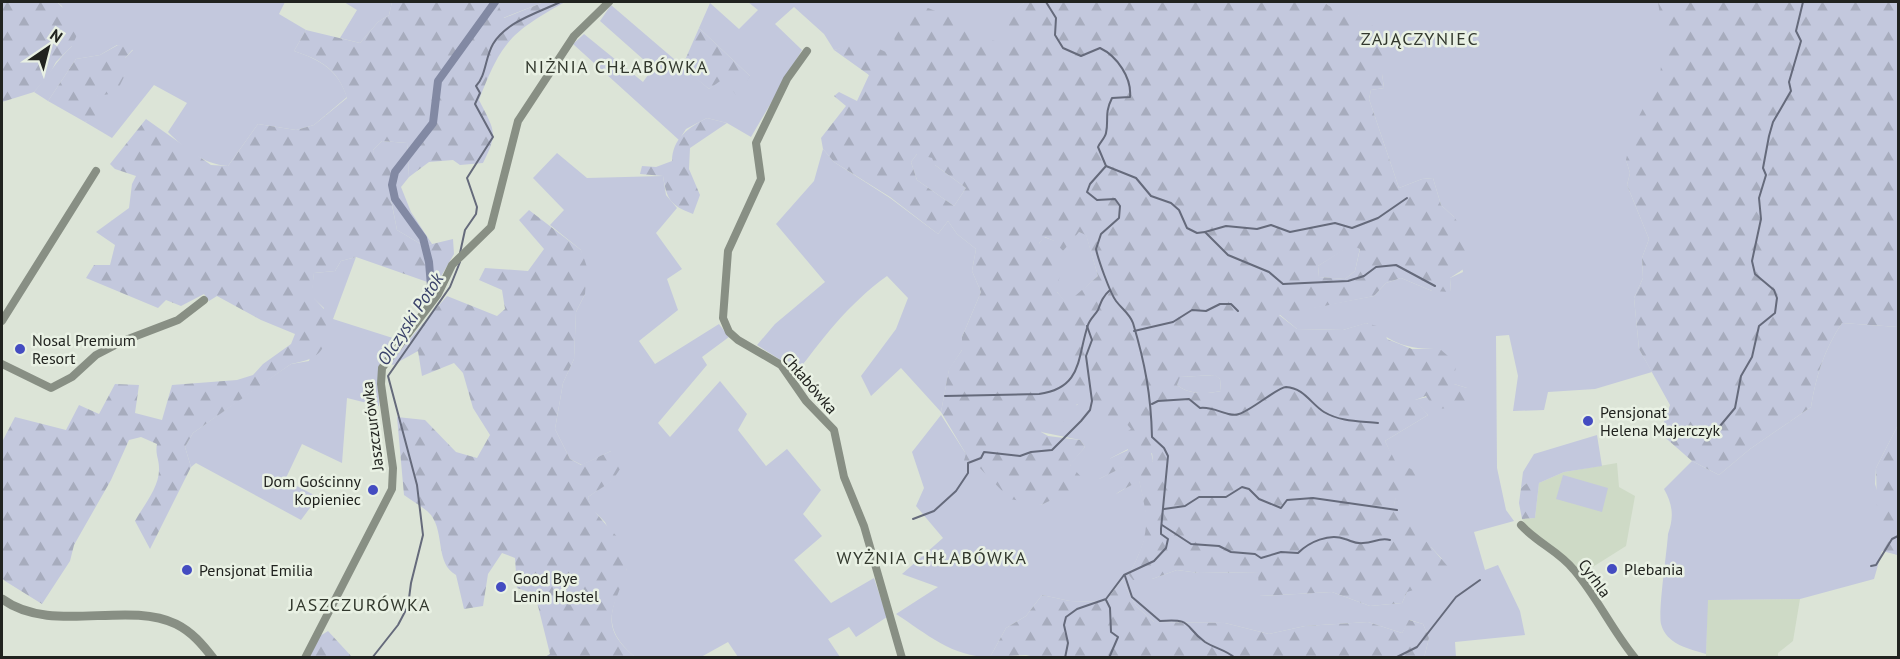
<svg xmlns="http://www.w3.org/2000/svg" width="1900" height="659" viewBox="0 0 1900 659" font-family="'PT Sans',sans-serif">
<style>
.built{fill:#cedac6}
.green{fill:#c3c8dd}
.forest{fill:url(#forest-firs);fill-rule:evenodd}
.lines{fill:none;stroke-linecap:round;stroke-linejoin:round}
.stream{stroke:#656a7b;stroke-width:2}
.canal{stroke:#8289a3;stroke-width:8}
.minor{stroke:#888f84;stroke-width:8}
.tertiary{stroke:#888f84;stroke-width:9}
.poi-dot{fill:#444cc1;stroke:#e9f1e4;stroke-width:2}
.labels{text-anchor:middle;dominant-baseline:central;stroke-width:5;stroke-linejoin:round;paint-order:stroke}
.poi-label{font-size:16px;fill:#21231f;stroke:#e9f1e4;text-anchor:start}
.street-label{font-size:16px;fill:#21231f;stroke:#e9f1e4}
.neighbourhood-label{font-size:18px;letter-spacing:1.5px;fill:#32382d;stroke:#e9f1e4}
.water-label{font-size:18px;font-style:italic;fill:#394169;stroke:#e9f1e4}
</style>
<defs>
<pattern id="forest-firs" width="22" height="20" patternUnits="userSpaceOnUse" patternTransform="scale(1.5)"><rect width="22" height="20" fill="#c3c8dd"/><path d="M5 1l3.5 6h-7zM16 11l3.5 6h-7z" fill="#a7acbd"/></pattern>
</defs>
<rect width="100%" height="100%" fill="#dce4d7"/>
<g class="built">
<polygon points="1617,463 1619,487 1635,496 1626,546 1580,575 1530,531 1522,519 1535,518 1539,483 1564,472"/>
<polygon points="1800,599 1793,641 1778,653 1778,657 1706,658 1707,600"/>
</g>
<g class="green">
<path d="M 57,2 L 285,2 L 279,14 L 306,30 L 294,51 C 321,60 338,70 347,97 L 314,125 L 296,130 L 258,124 L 228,166 C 203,164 185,149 168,132 L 187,103 L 154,85 L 112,138 L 85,122 L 97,117 L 97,96 L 125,75 L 125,58 L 133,50 L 117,45 L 100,55 L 76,59 L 48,101 L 34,92 C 47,77 57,60 72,46 L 62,6 Z"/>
<polygon points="344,2 392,2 389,15 378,22 360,43 340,38 357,10"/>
<polygon points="497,2 544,2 503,18"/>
<polygon points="748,2 1025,2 1008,17 1037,51 935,165 966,188 954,206 917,180 911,162 917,154 869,75 846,47 834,50 824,34 794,7 775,24 802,50 751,137 727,123 707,118 686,129 679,140 573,44 584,34 643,82 653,68 600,21 611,5 709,89 723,78 750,76 699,28 710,3 739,29 758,10"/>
<path d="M 1324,2 L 1658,2 L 1659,5 L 1664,2 L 1750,2 L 1707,309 L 1626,160 L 1630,173 L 1627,185 L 1649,239 L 1642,258 L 1643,278 L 1634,298 L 1639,349 L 1652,372 L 1595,389 L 1548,392 L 1544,410 L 1513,411 L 1518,376 L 1509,335 L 1496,336 L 1497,468 L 1506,510 L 1514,521 L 1474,532 L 1485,570 L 1498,565 L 1520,611 L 1525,635 L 1455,642 L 1456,657 L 1424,658 L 1429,638 L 1423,624 L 1410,620 L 1402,633 L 1368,622 L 1305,626 L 1269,634 L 1225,623 L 1154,622 L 1136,606 L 1122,580 L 1105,602 L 1070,601 L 1042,595 L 1026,616 L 1006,628 L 990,657 C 952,657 927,634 896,614 L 938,587 L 902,574 L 943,538 L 916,506 L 924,488 L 912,452 L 941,415 L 966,454 L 988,475 L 1041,505 L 1073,488 L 1070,464 L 1085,447 L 1080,440 L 1041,432 L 1078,404 L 1088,404 L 1147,374 L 1128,449 L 1111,458 L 1099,479 L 1151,452 L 1153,461 L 1116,494 L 1139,480 C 1151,526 1150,533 1129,575 L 1152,579 L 1177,570 L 1199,573 L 1259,572 L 1259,596 L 1332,592 L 1370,606 L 1402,603 L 1407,592 L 1442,559 L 1431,547 L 1417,561 L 1394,504 C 1401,482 1395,461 1385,441 L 1428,415 L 1414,400 L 1467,388 L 1454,384 L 1440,349 C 1406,349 1393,344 1367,323 L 1343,330 L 1297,329 L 1279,314 L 1374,296 L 1386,283 L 1401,278 L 1432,291 L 1451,291 L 1450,278 L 1463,272 L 1454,217 L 1441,205 L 1433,178 L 1422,179 L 1399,188 L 1369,99 L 1371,90 L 1384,88 L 1382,74 L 1359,16 L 1333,9 Z"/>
<polygon points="382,141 407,143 409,177 401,187 411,212 432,244 424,246 397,230 389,189 390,178 374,158 373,150"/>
<path d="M 823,149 L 834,162 L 890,198 L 938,234 L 948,221 L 957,234 L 976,249 L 972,271 L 981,292 L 962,337 L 962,350 L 949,370 L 941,412 L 901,368 L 871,396 L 861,376 L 896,329 L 908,298 L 887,276 C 848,304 821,340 793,378 L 779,359 L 757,345 L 775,324 L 825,282 L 776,224 L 814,181 Z"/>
<path d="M 557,153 L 587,178 L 663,176 L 666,195 L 677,208 L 656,233 L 682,269 L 667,279 L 678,310 L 639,341 L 655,364 L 719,324 L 729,337 L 702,357 L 707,365 L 658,423 L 670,437 L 720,381 L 747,414 L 738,430 L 766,466 L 787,449 L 821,490 L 803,514 L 822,536 L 794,560 L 831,603 L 874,578 L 887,617 L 856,637 L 849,627 L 828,639 L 840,657 L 738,657 L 728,642 L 701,657 L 635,657 C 598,625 613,608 627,568 L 605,522 L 591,508 L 588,497 L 611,481 L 611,451 L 582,465 L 570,459 L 555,429 L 563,383 L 574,359 L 576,312 L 585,294 L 581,250 L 550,225 L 564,210 L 533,178 Z"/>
<polygon points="1079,232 1086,234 1098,276 1067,304 1057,292 1039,243 1044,237 1055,241"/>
<polygon points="1352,244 1360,248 1355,271 1345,279 1319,277 1318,266"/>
<polygon points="356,257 333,319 399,340 380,365 379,406 347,398 342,463 302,444 285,480 318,497 301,520 196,463 191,467 185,447 193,433 263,383 291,364 309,361 324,308 311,296 314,273 335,271 341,261"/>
<path d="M 1842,323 L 1898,327 L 1898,425 L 1876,468 L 1875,484 L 1898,555 L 1882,551 L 1874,579 L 1800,599 L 1708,600 L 1706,654 C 1689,649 1666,644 1661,624 C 1658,610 1667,552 1668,534 C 1674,517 1673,505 1664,489 L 1692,461 L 1719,475 L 1750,449 L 1811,407 C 1816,376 1824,350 1842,323 Z"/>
<path d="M 1215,375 L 1220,379 L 1221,391 C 1207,394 1189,395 1177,385 L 1179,377 Z"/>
<polygon points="1597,435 1602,466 1564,472 1539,483 1527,483 1521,488 1523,472 1534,454"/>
<polygon points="1563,475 1608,488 1602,512 1556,499"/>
</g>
<g class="forest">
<polygon points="2,2 57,2 81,26 72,46 56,62 49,75 34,92 2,102"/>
<path d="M 392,2 L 497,2 L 504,18 L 544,2 L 565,2 C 510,33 502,41 479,100 C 494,130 499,132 483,163 L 460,165 L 453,160 L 429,162 L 409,177 L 407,143 L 382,141 L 373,150 L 375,158 L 397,165 C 385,187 393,207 397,230 L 424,246 L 453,239 L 454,254 L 436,285 L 356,257 L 341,261 L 335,271 L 314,273 L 312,296 L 333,319 C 324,349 324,358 291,364 L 193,433 L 185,447 L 191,467 L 150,549 L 135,521 C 144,505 160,486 159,468 C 159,459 155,454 157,444 L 141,437 L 129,440 L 111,480 L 74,545 L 70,561 L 42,604 L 5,581 L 2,578 L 2,442 L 15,417 L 66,430 L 79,405 L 99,414 L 115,384 L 139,385 L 135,413 L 162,420 L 172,385 L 237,380 L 253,375 L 263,364 L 291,344 L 295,334 L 261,320 L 217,296 L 209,301 L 204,294 L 181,306 L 166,300 L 158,308 L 86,278 L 94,265 L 110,265 L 115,245 L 96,232 L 129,208 L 132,184 L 136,176 L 115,169 L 110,164 L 146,119 L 211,165 L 228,166 L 258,124 L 296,130 L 314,125 L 347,98 C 338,69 321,60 294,51 L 306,30 L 360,43 L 378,22 L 389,15 Z"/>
<path d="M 1025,2 L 1324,2 C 1335,12 1346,9 1358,15 C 1373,22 1382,38 1391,50 L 1382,74 L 1384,88 L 1371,90 L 1369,99 L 1399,188 L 1422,179 L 1433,178 L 1441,205 L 1454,217 L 1475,248 L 1471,264 L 1450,278 L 1451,292 L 1432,291 L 1401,278 L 1386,283 L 1374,296 L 1279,315 L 1297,329 L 1343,330 L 1366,323 L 1384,328 L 1387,339 L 1412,349 L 1440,349 L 1456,363 L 1454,384 L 1467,388 L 1475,395 L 1466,407 L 1435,409 L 1426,396 L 1415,400 L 1428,415 L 1385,441 L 1395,461 L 1421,474 L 1420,491 L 1398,492 L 1394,504 L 1450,569 L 1445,580 L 1407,592 L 1402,603 L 1370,606 L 1332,592 L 1259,596 L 1258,572 L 1199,573 L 1177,570 L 1152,579 L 1133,580 L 1129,575 C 1149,535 1150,525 1139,481 L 1115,494 L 1107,487 L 1153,461 L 1152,453 L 1099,479 L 1096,477 L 1111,458 L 1128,450 L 1122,435 L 1131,429 L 1124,421 L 1087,421 L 1088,404 L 1077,404 L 1069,419 L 1041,432 L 1048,436 L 1080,440 L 1085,447 L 1070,465 L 1087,483 L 1041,505 L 1010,499 L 976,464 L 969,472 L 962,467 L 966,454 L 941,412 L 949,369 L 962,350 L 962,337 L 981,292 L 972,271 L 976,249 L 957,234 L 948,221 L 938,234 L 890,197 L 834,162 L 823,149 L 821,138 L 846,106 L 834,96 L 839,92 L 857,101 L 869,75 L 834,50 L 862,41 L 888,53 L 895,42 L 892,28 L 916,3 L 969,25 L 978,37 L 1003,43 L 1011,34 L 1007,17 ZM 917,154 L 932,158 L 935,165 L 966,188 L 954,206 L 917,180 L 911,162 ZM 1079,232 L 1086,235 L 1098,276 L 1067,303 L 1057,292 L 1061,267 L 1039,243 L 1045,237 L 1054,241 L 1063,251 ZM 1352,245 L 1360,249 L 1355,271 L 1345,279 L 1319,277 L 1318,266 ZM 1214,375 L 1220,379 L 1221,391 C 1207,394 1189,395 1177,385 L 1180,377 Z"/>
<path d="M 1658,2 L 1898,2 L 1898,327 L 1842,323 C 1824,350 1816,376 1811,407 L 1750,449 L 1719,475 L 1692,461 L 1660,433 L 1670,405 L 1639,349 L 1634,298 L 1643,278 L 1642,258 L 1649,239 L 1627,185 L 1630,173 L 1626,160 L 1633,128 L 1660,75 L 1664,41 Z"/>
<polygon points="699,28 750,76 737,96 723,79 709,89 682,67"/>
<polygon points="118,45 133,49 125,58 125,75 116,93 97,96 97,118 85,122 48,101 76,59 100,55"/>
<path d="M 707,118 L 727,123 L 690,148 L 689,169 L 700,195 L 693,214 C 670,205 667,200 663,176 L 640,174 L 642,166 L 656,167 L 672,161 C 672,139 689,127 707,118 Z"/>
<path d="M 529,210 L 581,250 L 587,267 L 585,294 L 576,312 L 574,359 L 563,383 L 555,429 L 570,459 L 581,465 L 611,451 L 617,455 L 620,469 L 612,481 L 588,497 C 594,519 619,532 627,553 C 629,561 627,570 625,576 C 610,614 601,628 635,657 L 545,657 L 550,654 L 535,594 L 517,588 L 515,558 L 502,553 L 488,574 L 483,606 L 464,609 L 456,575 C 435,563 445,534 431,515 C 424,507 412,501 404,495 L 397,417 L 425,420 L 456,452 L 477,458 L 490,435 L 473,408 L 463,373 L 454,363 L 422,376 L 418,351 L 393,365 L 389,363 L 447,296 L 497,316 L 505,309 L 502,290 L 479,280 L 485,268 L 528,271 L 544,249 L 519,220 Z"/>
<polygon points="1898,425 1898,555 1878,549 1876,468"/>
<polygon points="1527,483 1539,483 1535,518 1522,519 1519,503 1521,488"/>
<polygon points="1122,580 1136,606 1154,622 1225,623 1269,634 1305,626 1368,622 1402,633 1409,620 1423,624 1429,638 1424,658 1039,658 1026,655 990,657 1006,628 1026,616 1042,595 1070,601 1105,602"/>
<polygon points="328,631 352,657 309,658 320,636"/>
</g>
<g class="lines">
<g class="stream">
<path d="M 1046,2 L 1056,18 L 1055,35 L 1063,48 L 1081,56 L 1100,48 C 1117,56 1132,78 1130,97 L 1112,98 C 1104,114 1109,120 1106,133 C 1105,138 1100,142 1098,147 L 1106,166 L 1090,184 L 1087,192 L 1097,200 L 1115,199 L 1120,206 L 1119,218 L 1101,234 L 1096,249 C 1098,259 1110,293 1116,301 C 1122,309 1130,314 1133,323 C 1145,363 1151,395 1152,437 L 1164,448 L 1168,456 L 1161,529 L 1161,534 L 1168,539 L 1166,548 L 1154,561 L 1124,575 L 1106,599 L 1077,609 L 1066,617 L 1064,625 L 1068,643 L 1065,658"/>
<polyline points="1106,166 1136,178 1151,196 1171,203 1179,210 1187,228 1197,233 1205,232 1228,255 1269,272 1283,284 1348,281 1364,276 1376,267 1396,265 1435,286"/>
<polyline points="1205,232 1226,226 1257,229 1271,225 1290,232 1335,223 1352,228 1378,218 1407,198"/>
<path d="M 460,253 L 465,230 L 476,214 L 477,207 L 467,178 L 493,137 L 475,104 L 480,93 L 476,86 C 486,76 485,58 493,44 C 507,21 538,13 560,2"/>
<polyline points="1134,331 1173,322 1192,310 1206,311 1220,304 1231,304 1238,311"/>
<path d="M 945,396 L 1039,394 C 1083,388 1077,357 1088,325 C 1090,319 1095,315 1098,310 C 1101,302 1103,296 1110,290"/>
<path d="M 1152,404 L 1158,401 L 1189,399 L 1200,408 C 1215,406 1228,418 1239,414 C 1252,410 1278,387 1286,387 C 1304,388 1311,404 1324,412 C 1341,422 1359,421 1378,423"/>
<polyline points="1720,426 1735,408 1741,376 1752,357 1759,326 1775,313 1777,298 1774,290 1755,274 1752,261 1761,219 1759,198 1766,175 1763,168 1769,136 1773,122 1791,91 1789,82 1801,41 1796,31 1803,2"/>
<polyline points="1164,509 1185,506 1199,497 1226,497 1242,487 1249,489 1259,499 1281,508 1287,500 1313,498 1397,510"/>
<polyline points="913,519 934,511 956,491 968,473 968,463 981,458 984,452 1020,456 1031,452 1052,450 1081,421 1090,410 1092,401 1086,356 1092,340 1087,326"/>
<path d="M 1162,525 L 1191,544 L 1219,546 L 1231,552 L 1255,554 L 1261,558 L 1281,552 L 1298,553 C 1309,542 1329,533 1345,539 C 1352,541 1355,544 1363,543 C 1374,543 1379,537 1390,540"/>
<polyline points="1871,566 1876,565 1892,539 1898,536"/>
<path d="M 1125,576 L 1132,597 L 1160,621 C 1194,618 1183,626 1205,642 C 1214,648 1226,650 1235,658"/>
<polyline points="1106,600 1110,608 1111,632 1118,637 1109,658"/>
<polyline points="372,658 398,625 408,606 411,583 423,535 417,485 388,376 450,287 460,262"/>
<polyline points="1395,658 1417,647 1456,597 1480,580"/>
</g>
<polyline class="canal" points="426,301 423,299 431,286 429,262 423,238 395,199 392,185 395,172 433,123 438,81 495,2"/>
<g class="minor">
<polyline points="807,51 787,79 756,143 761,179 728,251 723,318 729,332 738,340 781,365 806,401 834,430 844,477 864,526 902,658"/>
<polyline points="2,321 96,171"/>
<polyline points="2,364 51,388 72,377 96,355 123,341 178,320 204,300"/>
<path d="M 1521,525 C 1537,543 1559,551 1574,570 C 1597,597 1612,630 1635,658"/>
<polyline points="305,658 392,489 393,468 381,384 382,368 438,294 452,265 491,227 518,121 574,36 609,2"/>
</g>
<path class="tertiary" d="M 2,599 C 51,635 126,600 176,624 C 192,632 202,644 213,658"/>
</g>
<g class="poi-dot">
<circle cx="20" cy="349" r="6"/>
<circle cx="1588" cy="421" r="6"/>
<circle cx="373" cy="490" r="6"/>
<circle cx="1612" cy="569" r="6"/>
<circle cx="187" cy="570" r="6"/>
<circle cx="501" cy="587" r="6"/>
</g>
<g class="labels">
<g class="poi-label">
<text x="32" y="340">Nosal Premium<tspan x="32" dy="18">Resort</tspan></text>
<text x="1600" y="412">Pensjonat<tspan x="1600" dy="18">Helena Majerczyk</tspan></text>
<text x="361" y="481" text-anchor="end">Dom Gościnny<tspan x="361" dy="18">Kopieniec</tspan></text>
<text x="1624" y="569">Plebania</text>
<text x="199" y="570">Pensjonat Emilia</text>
<text x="513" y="578">Good Bye<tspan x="513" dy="18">Lenin Hostel</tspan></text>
</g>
<g class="street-label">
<text transform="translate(810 383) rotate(49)">Chłabówka</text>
<text transform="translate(372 426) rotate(-97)">Jaszczurówka</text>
<text transform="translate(1595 578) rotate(54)">Cyrhla</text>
</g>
<g class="neighbourhood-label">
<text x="1420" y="38">ZAJĄCZYNIEC</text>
<text x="617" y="66">NIŻNIA CHŁABÓWKA</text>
<text x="932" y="557">WYŻNIA CHŁABÓWKA</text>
<text x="360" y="604">JASZCZURÓWKA</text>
</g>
<g class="water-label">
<text transform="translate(410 319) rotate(-57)">Olczyski Potok</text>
</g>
</g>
<rect width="1900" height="659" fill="none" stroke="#21231f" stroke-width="6"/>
<g transform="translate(48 48) rotate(35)" stroke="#e9f1e4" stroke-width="4.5" paint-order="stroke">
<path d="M0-4.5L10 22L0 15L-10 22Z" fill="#21231f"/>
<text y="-9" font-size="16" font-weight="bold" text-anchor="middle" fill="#21231f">N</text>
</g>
</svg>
